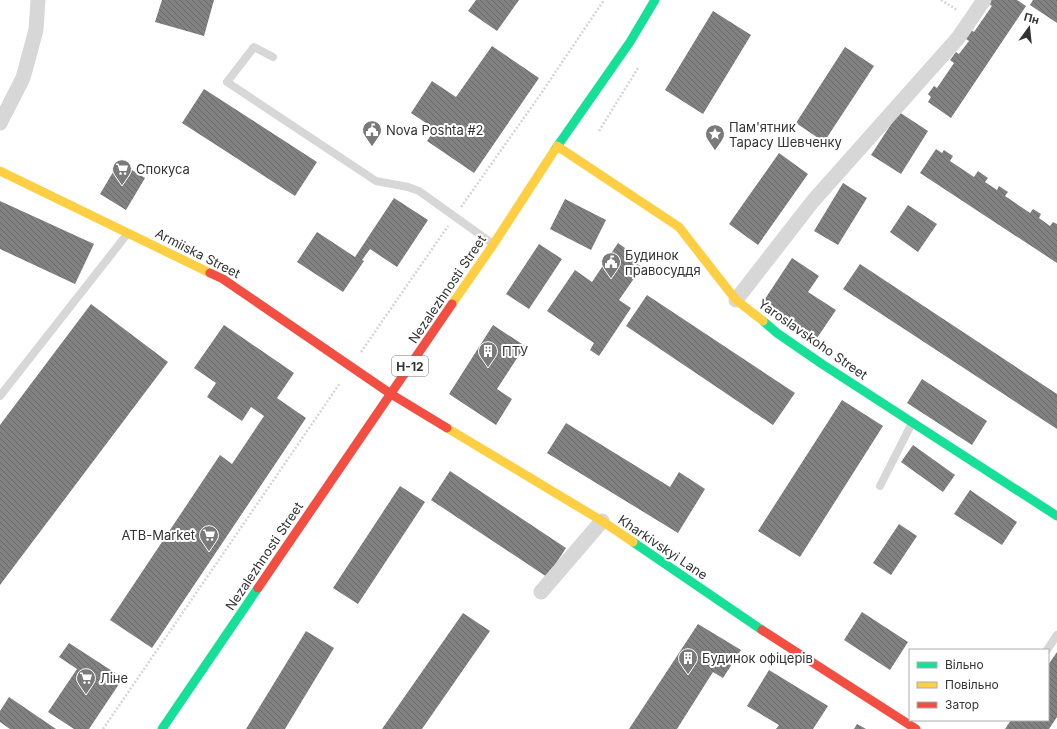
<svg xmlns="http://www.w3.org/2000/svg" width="1057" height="729" viewBox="0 0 1057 729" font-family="Inter,sans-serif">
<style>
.building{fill:url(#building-back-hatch)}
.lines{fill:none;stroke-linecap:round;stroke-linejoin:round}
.path{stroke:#d6d6d6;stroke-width:2.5;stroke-dasharray:2 2;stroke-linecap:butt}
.lane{stroke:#d7d7d7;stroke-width:8}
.street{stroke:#d7d7d7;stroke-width:15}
.fast{stroke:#16e098;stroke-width:9}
.slow{stroke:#ffcf43;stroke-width:9}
.jam{stroke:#f24e42;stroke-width:9}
.labels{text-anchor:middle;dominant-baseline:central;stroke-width:4;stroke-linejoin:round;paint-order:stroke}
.shield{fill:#fff;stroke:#707070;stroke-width:1}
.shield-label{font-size:12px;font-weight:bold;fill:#333}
.poi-label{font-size:13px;fill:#333;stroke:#fff;text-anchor:start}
.street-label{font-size:13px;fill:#333;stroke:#fff}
</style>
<defs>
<pattern id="building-back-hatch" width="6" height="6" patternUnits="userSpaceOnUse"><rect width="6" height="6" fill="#818181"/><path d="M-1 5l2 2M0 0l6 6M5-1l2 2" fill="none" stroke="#6a6a6a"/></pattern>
</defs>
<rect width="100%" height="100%" fill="#fff"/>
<g class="building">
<polygon points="162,0 214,0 204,36 155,22"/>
<polygon points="476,0 519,0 497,31 468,11"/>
<polygon points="991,0 1017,0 1026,6 951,118 928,102 931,97 928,94 934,86 937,88 954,63 950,60 956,52 959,54 969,41 966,39 971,30 974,32 992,6 989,4"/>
<polygon points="1033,0 1057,0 1057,23 1030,5"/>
<polygon points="713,11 751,35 703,114 665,90"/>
<polygon points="492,46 539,78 474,173 427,141 435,129 411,113 432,81 456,97"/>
<polygon points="845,47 874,66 824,142 796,123"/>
<polygon points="204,89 317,162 295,196 182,123"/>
<polygon points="899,112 928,131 901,174 871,155"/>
<polygon points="936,149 942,153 944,150 953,156 950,161 974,177 978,171 988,178 985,182 997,190 999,186 1008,192 1005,196 1030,213 1033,209 1041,214 1039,218 1050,226 1053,222 1057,224 1057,263 920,173"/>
<polygon points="779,153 808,174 758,245 729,224"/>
<polygon points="119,162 145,178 126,210 100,194"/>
<polygon points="843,183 867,198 838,245 814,231"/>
<polygon points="394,198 428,220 397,267 370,249 362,260 364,261 343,292 297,262 317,232 355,257"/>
<polygon points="565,199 606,220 591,250 550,229"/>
<polygon points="0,201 94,244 75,284 0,249"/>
<polygon points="908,205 937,224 918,252 890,232"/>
<polygon points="618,243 639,258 636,263 642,267 619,300 631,308 599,356 590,350 594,343 547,311 575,270 592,282"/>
<polygon points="539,244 562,259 529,309 506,294"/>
<polygon points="792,258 819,276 808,292 836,310 815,341 761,305"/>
<polygon points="860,264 1057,394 1057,429 843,289"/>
<polygon points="647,295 795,393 773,425 626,326"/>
<polygon points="91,304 168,362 0,585 0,425"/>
<polygon points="224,325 294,373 277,398 306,418 152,648 110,620 220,455 232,464 264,416 251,407 242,421 207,397 216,383 194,368"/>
<polygon points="493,325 525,346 497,389 512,399 496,425 449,394"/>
<polygon points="922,379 987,421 972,445 907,403"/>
<polygon points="842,400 883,426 800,557 758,531"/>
<polygon points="566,423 670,487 679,472 705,489 678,533 547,453"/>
<polygon points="913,445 955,475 943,492 901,462"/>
<polygon points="450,471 566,548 547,577 431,500"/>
<polygon points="400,486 425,502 358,604 333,588"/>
<polygon points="970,490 1017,522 1002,545 954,514"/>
<polygon points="899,524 917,536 891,575 873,563"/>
<polygon points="862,612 908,642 890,670 844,640"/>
<polygon points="463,613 490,631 422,729 382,729"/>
<polygon points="698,624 741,650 723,678 713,672 677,729 629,729"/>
<polygon points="306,631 334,648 285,729 246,729"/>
<polygon points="69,643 123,678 89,729 74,729 48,712 77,669 59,657"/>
<polygon points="1057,652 1057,717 1049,729 1005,729 1011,720 1048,720 1048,665"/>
<polygon points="769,670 828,706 813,729 776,729 779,725 747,706"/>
<polygon points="9,697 56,729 10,729 0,722 0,711"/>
<polygon points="857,724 866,729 854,729"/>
</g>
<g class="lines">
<g class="path">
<polyline points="941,0 957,10"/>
<polyline points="599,131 638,68"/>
<polyline points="461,207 540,95 604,0"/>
<polyline points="361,352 448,226"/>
<polyline points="103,729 340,383"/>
</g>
<g class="lane">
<polyline points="273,57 254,47 227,82 376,181 408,187 419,191 493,244"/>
<polyline points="0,396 128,233"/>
<polyline points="880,486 912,423"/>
<polyline points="1047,650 1057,635"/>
</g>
<g class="street">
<polyline points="0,123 23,78 36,30 38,0"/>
<polyline points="736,300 813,201 958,38 984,0"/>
<polyline points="541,592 602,521"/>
</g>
<g class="fast">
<polyline points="554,151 630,42 655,0"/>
<polyline points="763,321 777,333 822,364 1057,516"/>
<polyline points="633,542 762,630"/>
<polyline points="162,729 258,588"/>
</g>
<g class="slow">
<polyline points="557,146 679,227 736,300 763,321"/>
<polyline points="0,171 210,273"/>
<polyline points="452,304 493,245 554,151"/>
<polyline points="447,428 602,521 633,542"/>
</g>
<g class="jam">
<polyline points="210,273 223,279 391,394 447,428"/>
<polyline points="258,588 452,304"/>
<polyline points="762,630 916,729"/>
</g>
</g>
<defs>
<g id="civic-pin" transform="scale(1)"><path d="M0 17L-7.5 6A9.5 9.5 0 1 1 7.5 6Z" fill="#7a7a7a" stroke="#fff"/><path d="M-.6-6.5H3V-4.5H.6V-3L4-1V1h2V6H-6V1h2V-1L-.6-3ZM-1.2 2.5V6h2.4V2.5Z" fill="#fff"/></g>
<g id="sight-pin" transform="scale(1)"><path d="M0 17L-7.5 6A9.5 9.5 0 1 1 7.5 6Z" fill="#7a7a7a" stroke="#fff"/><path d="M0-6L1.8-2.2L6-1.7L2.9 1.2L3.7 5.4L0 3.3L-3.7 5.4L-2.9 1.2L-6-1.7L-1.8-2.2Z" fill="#fff"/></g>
<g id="supermarket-pin" transform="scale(1)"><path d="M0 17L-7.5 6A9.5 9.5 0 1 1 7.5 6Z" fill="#7a7a7a" stroke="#fff"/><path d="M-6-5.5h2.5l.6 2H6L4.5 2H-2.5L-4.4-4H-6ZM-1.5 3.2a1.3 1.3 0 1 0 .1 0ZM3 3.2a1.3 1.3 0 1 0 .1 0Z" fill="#fff"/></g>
<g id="building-pin" transform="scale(1)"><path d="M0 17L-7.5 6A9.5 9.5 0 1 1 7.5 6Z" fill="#7a7a7a" stroke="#fff"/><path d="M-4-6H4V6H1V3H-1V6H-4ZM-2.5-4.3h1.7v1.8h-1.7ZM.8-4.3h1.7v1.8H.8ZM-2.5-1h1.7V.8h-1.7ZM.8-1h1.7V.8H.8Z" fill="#fff"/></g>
</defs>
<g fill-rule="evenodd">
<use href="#civic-pin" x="372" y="130"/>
<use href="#sight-pin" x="715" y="134"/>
<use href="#supermarket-pin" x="122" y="169"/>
<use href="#civic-pin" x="611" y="262"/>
<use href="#building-pin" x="488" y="351"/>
<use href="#supermarket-pin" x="209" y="535"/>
<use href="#building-pin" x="688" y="658"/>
<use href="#supermarket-pin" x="86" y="678"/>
</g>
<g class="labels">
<rect class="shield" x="392" y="356" width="36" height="20" rx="3"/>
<g class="shield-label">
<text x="410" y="366">Н-12</text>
</g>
<g class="poi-label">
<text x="729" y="127">Пам'ятник<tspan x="729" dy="15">Тарасу Шевченку</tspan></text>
<text x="386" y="130">Nova Poshta #2</text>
<text x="136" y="169">Спокуса</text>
<text x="625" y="255">Будинок<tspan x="625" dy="15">правосуддя</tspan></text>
<text x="502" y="351">ПТУ</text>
<text x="195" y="535" text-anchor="end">ATB-Market</text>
<text x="702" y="658">Будинок офіцерів</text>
<text x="100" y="678">Ліне</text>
</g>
<g class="street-label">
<text transform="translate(198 253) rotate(27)">Armiiska Street</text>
<text transform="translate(447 289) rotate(-56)">Nezalezhnosti Street</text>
<text transform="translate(813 339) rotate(35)">Yaroslavskoho Street</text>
<text transform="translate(663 547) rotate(34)">Kharkivskyi Lane</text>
<text transform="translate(264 556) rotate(-56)">Nezalezhnosti Street</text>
</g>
</g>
<rect x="909" y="649" width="140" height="72" fill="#ffffff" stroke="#adadad"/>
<rect x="917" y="662" width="20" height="6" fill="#16e098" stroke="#adadad"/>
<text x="945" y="669" font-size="12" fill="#333333">Вільно</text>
<rect x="917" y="682" width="20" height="6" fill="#ffcf43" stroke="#adadad"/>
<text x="945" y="689" font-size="12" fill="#333333">Повільно</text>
<rect x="917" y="702" width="20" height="6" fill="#f24e42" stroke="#adadad"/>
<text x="945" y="709" font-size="12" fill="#333333">Затор</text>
<g transform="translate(1029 28) rotate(15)" stroke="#ffffff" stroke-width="3" paint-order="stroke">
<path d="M0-3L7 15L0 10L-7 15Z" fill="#333333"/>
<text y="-6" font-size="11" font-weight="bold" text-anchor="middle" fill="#333333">Пн</text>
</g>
</svg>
